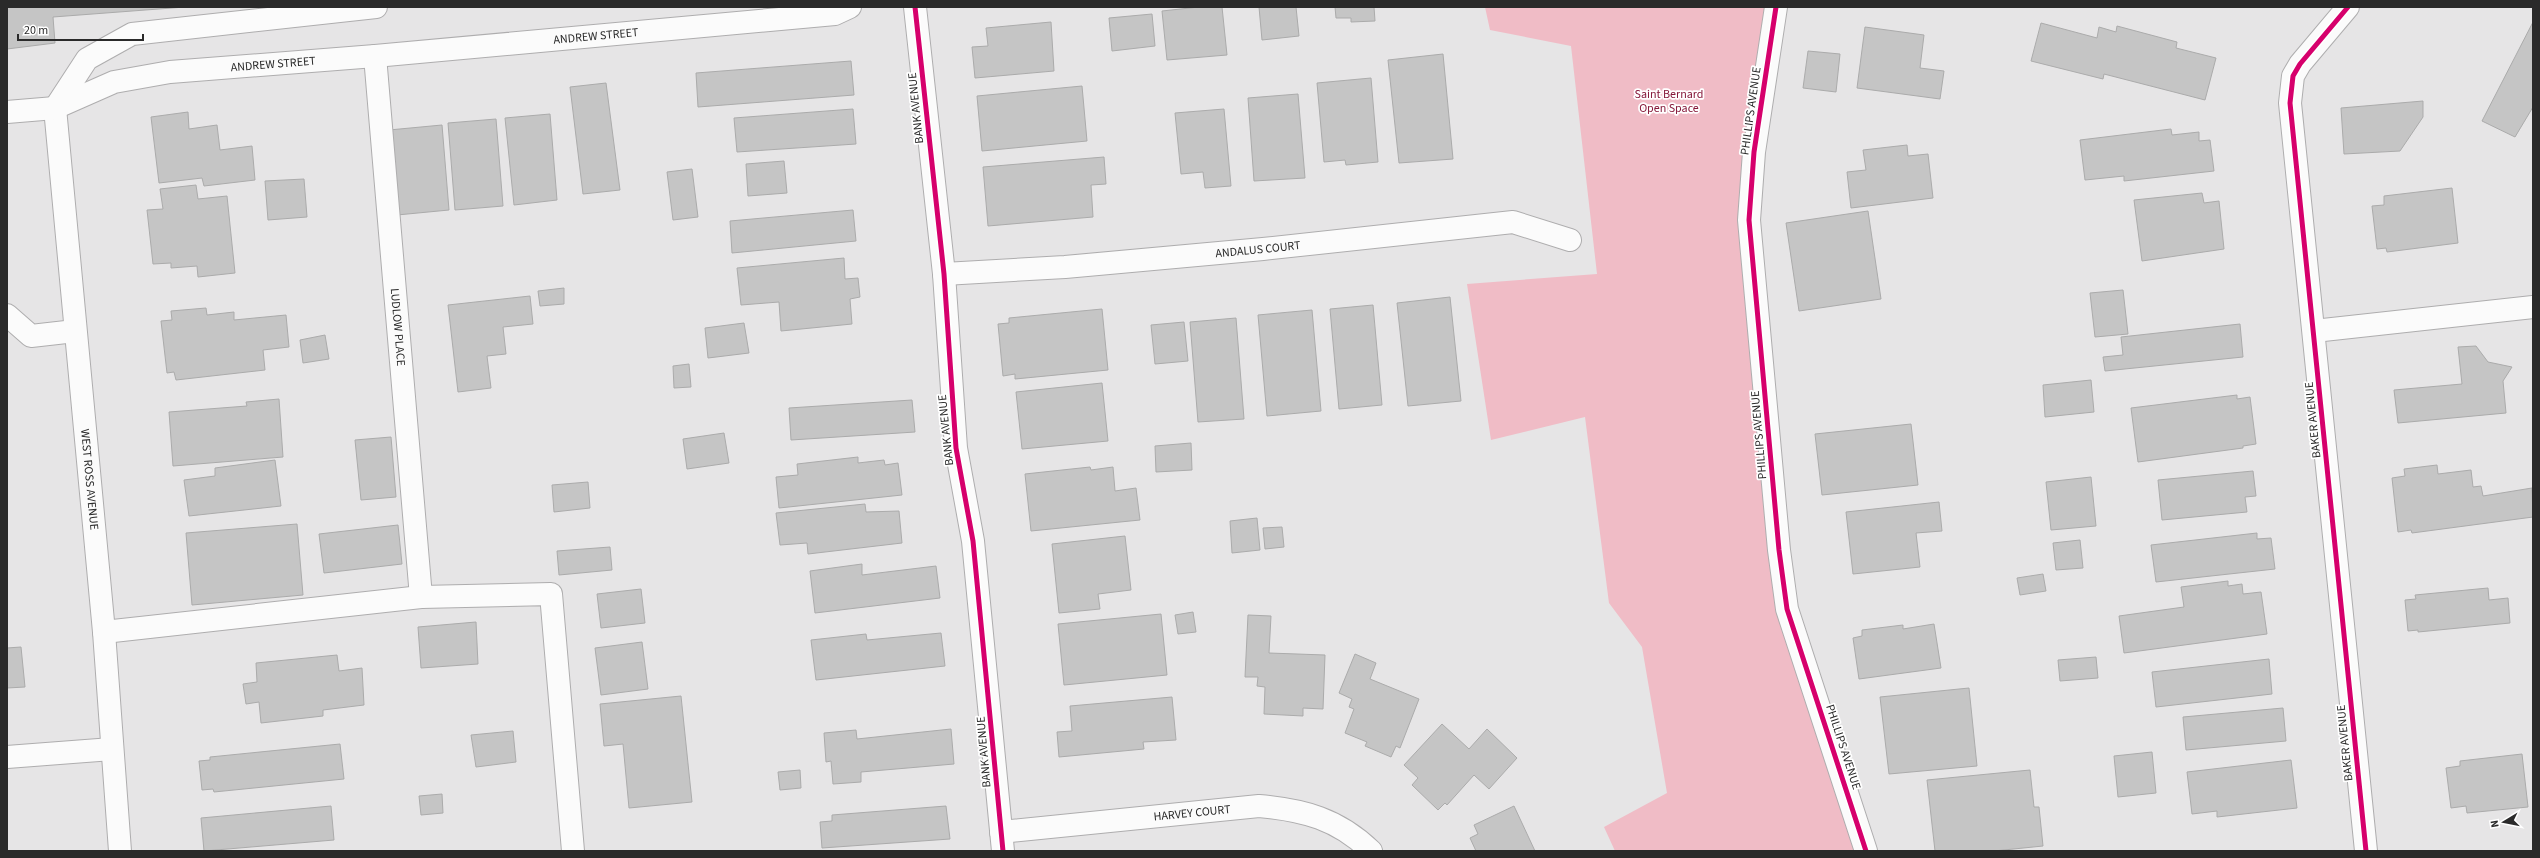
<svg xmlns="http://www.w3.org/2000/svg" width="2540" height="858" viewBox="0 0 2540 858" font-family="'Source Sans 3',sans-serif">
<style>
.green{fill:#f0bcc6}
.building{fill:#c5c5c5;stroke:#ababab}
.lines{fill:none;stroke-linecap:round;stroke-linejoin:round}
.minor-casing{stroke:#aeadae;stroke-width:24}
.minor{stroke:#fbfbfb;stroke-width:22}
.cycleway-casing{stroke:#fff;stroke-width:8}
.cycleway{stroke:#d6006c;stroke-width:5}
.labels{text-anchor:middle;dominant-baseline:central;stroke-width:3.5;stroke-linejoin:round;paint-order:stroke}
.street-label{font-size:12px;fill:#2a2a2a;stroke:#fff}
.park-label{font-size:12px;fill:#851739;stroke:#fff}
</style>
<rect width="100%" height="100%" fill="#e6e5e6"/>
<polygon class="green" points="1485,7 1776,7 1754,152 1779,550 1866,851 1615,851 1604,827 1667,793 1642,647 1609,603 1585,417 1491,440 1467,284 1597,274 1571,46 1490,30"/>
<g class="building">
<polygon points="7,7 185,7 53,17 55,43 7,49"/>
<polygon points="1199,7 1222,7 1227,55 1167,60 1162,11"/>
<polygon points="1259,7 1296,7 1299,36 1262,40"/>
<polygon points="1335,7 1374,7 1375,21 1351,22 1351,18 1336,18"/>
<polygon points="1152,14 1155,46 1112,51 1109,18"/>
<polygon points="1051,22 1054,71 975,78 972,47 988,46 986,28"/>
<polygon points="2533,22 2533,107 2515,137 2482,121"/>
<polygon points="2041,23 2097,38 2099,27 2116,32 2117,26 2177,42 2176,48 2216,58 2205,100 2104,74 2103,79 2031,61"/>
<polygon points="1865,27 1924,35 1920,68 1944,71 1940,99 1857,88"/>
<polygon points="1808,51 1840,54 1836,92 1803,88"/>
<polygon points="1443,54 1453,159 1399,163 1388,60"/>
<polygon points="851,61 854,95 698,107 696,73"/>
<polygon points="1371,78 1378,162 1346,165 1345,160 1324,162 1317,83"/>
<polygon points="606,83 620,190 583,194 570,87"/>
<polygon points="1082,86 1087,141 982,151 977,96"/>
<polygon points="1298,94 1305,178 1254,181 1248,98"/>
<polygon points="2423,101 2423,117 2400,151 2344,154 2341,108"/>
<polygon points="853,109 856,144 737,152 734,118"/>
<polygon points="1224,109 1231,186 1205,188 1203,172 1181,174 1175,113"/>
<polygon points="188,112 189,129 217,125 220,150 252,146 255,180 204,186 202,178 159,183 151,117"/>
<polygon points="550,114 557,200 514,205 505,118"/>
<polygon points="496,119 503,206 455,210 448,123"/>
<polygon points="442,125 449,210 397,215 389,130"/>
<polygon points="2171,129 2172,135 2199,132 2199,141 2210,140 2214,171 2124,181 2124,176 2085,180 2080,140"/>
<polygon points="1907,145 1908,156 1928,154 1933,198 1851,208 1847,172 1866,170 1863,150"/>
<polygon points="1104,157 1106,184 1091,185 1093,217 988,226 983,167"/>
<polygon points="784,161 787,193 748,196 746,164"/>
<polygon points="692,169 698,217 673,220 667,172"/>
<polygon points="304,179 307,217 268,220 265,181"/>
<polygon points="196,185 198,199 227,196 235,273 198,277 197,266 171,268 171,263 153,264 147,210 163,209 160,189"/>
<polygon points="2452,188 2458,243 2387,252 2386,248 2377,249 2372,206 2384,205 2384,196"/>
<polygon points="2202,193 2204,203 2219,201 2224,249 2142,261 2134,200"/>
<polygon points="853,210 856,241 732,253 730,221"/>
<polygon points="1868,211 1881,299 1799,311 1786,223"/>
<polygon points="844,258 845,279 858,278 860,297 850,299 852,324 781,331 779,302 741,305 737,268"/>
<polygon points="564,288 564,304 540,306 538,291"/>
<polygon points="2123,290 2128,334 2095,337 2090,293"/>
<polygon points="530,296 533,324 503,327 506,354 487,356 491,388 458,392 448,305"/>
<polygon points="1450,297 1461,401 1408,406 1397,303"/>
<polygon points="1373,305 1382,405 1339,409 1330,309"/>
<polygon points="206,308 207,315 234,312 234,320 286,315 289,347 263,350 265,370 176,380 174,372 167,373 161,321 172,320 171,311"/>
<polygon points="1102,309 1108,370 1015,379 1015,374 1003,376 998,324 1009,323 1009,318"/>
<polygon points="1312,310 1321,411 1267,416 1258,315"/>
<polygon points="1236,318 1244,419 1198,422 1190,322"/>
<polygon points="1184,322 1188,361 1155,364 1151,325"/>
<polygon points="744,323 749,353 708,358 705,328"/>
<polygon points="2240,324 2243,357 2105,371 2103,357 2123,355 2121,337"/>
<polygon points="325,335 329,359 303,363 300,340"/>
<polygon points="2476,346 2488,362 2512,367 2503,381 2506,413 2398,423 2394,390 2462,384 2458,347"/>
<polygon points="689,364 691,387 674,388 673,366"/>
<polygon points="2091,380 2094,412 2045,417 2043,385"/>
<polygon points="1102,383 1108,441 1022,449 1016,392"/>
<polygon points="2237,395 2237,399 2250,397 2256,444 2243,446 2243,448 2138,462 2131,408"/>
<polygon points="279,399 283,457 173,466 169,412 247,406 246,402"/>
<polygon points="912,400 915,432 791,440 789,408"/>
<polygon points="1911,424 1918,485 1822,495 1815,434"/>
<polygon points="724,433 729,463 687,469 683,439"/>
<polygon points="391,437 396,497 361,500 355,440"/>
<polygon points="1191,443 1192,470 1156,472 1155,446"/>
<polygon points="858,457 858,463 884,460 885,465 898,463 902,495 779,508 776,477 798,475 797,464"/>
<polygon points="275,460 281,506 189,516 184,480 215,476 215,468"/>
<polygon points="2437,465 2438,474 2471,470 2473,487 2481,486 2483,496 2532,488 2533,517 2412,533 2411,530 2398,532 2392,478 2405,476 2404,469"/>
<polygon points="1090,467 1091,470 1113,467 1115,491 1136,488 1140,520 1031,531 1025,474"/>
<polygon points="2253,471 2256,496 2245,497 2247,512 2162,520 2158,480"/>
<polygon points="2091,477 2096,526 2051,530 2046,482"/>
<polygon points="588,482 590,508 554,512 552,485"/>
<polygon points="1939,502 1942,531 1916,533 1920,567 1853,574 1846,512"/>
<polygon points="865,504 866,512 899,511 902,543 808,554 807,543 780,545 776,513"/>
<polygon points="1257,518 1260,550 1232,553 1230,521"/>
<polygon points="297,524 303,595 192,605 186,533"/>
<polygon points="398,525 402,564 324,573 319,534"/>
<polygon points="1282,527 1284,547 1265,549 1263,528"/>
<polygon points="2257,533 2257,539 2271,538 2275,569 2156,582 2151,545"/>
<polygon points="1125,536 1131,590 1098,594 1100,609 1059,613 1052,544"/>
<polygon points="2080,540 2083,568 2056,570 2053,543"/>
<polygon points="610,547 612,570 559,575 557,551"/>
<polygon points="862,564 862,575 936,566 940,598 815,613 810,571"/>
<polygon points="2043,574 2046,591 2020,595 2017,578"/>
<polygon points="2228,581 2228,586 2242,584 2243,594 2261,592 2267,634 2124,653 2119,616 2184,607 2181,587"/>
<polygon points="2488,588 2489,600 2508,598 2510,623 2418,632 2418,630 2408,631 2405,600 2416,599 2415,595"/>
<polygon points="641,589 645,623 601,628 597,594"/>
<polygon points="1193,612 1196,632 1178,634 1175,615"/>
<polygon points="1161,614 1167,675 1064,685 1058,624"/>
<polygon points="1248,615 1271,616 1269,653 1325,655 1323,709 1303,708 1303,716 1264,714 1265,687 1257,686 1258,677 1245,677"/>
<polygon points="476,622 478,664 421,668 418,627"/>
<polygon points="1934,624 1941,668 1859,679 1853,638 1862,636 1862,630 1903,625 1903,629"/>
<polygon points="941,633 945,666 816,680 811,640 866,634 867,640"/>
<polygon points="642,642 648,689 601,695 595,648"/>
<polygon points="21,647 25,687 7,688 7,648"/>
<polygon points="1355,654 1376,663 1370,679 1419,699 1400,748 1396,746 1391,757 1365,746 1367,742 1345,733 1354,709 1349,707 1352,699 1339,693"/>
<polygon points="337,655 339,671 362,668 364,705 323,710 323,716 261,723 259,702 246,704 243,684 257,682 256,663"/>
<polygon points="2096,657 2098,678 2060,681 2058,660"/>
<polygon points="2269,659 2272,694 2156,707 2152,672"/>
<polygon points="1969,688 1977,766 1889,774 1880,697"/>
<polygon points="681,696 692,802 629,808 623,744 604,746 600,704"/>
<polygon points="1172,697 1176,740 1143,742 1144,749 1059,757 1057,732 1072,731 1070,706"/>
<polygon points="2283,708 2286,741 2186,750 2183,717"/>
<polygon points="1442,724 1469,749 1487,729 1517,758 1489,789 1474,775 1447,805 1445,803 1438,810 1412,785 1418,778 1404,765"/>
<polygon points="951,729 954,764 861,772 861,782 833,784 831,761 826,762 824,733 856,730 857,739"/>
<polygon points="513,731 516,762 476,767 471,735"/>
<polygon points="340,744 344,779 214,792 213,789 202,790 199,761 210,760 210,757"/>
<polygon points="2152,752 2156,793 2118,797 2114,756"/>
<polygon points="2522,754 2528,807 2467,813 2466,806 2451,808 2446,768 2460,766 2460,761"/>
<polygon points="2291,760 2297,808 2217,817 2217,811 2192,814 2187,772"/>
<polygon points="800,770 801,788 780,790 778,772"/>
<polygon points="2030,770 2034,807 2039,807 2043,846 1994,851 1935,851 1927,780"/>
<polygon points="442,794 443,813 421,815 419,796"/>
<polygon points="331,806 334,840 204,851 201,818"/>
<polygon points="946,806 950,839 822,848 820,822 832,821 832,815"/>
<polygon points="1514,806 1535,851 1476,851 1470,838 1478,834 1474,825"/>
</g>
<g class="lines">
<g class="minor-casing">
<g id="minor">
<polyline points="915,7 944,274 956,448 973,541 1003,851"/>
<polyline points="1776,7 1754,152 1749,220 1779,550 1787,609 1866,851"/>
<polyline points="2348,7 2300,64 2293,76 2290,103 2366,851"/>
<path id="s1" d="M 375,56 L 421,597"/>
<path id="s2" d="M 55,108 L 104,632 L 120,851"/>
<polyline points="55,108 87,59 132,34 376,7"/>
<path id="s3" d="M 7,112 L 55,108 L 114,82 L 170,72 L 375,56 L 835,14 L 850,7"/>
<path id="s4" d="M 944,274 L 1065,267 L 1263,249 L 1513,222 L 1570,240"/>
<polyline points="7,315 31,336 75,331"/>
<polyline points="2314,331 2533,307"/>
<polyline points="104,632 421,597 551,594 573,851"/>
<polyline points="7,757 112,749"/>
<path id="s5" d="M 1001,832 L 1259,806 C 1304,810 1338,819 1371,851"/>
</g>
</g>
<use href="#minor" class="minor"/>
<g class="cycleway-casing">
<g id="cycleway">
<polyline points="915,7 944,274 956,448 973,541 1003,851"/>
<polyline points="1776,7 1754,152 1749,220 1779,550 1787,609 1866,851"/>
<polyline points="2348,7 2300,64 2293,76 2290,103 2366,851"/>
</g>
</g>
<use href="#cycleway" class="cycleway"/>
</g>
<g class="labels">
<g class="street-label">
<text stroke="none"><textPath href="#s3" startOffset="597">ANDREW STREET</textPath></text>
<text stroke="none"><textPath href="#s3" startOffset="273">ANDREW STREET</textPath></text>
<text transform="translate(916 108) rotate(-96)">BANK AVENUE</text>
<text transform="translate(1751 111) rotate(-82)">PHILLIPS AVENUE</text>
<text stroke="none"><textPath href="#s4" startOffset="315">ANDALUS COURT</textPath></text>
<text stroke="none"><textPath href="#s1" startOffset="272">LUDLOW PLACE</textPath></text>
<text transform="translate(2313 420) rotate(-96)">BAKER AVENUE</text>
<text transform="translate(946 430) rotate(-96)">BANK AVENUE</text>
<text transform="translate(1759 435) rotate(-95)">PHILLIPS AVENUE</text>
<text stroke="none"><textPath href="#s2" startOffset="373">WEST ROSS AVENUE</textPath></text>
<text transform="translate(2345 743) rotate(-96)">BAKER AVENUE</text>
<text transform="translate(1843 747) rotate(72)">PHILLIPS AVENUE</text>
<text transform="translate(984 752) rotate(-95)">BANK AVENUE</text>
<text stroke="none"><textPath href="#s5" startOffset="192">HARVEY COURT</textPath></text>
</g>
<g class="park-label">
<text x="1669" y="94">Saint Bernard<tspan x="1669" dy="14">Open Space</tspan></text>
</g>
</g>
<rect width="2540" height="858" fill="none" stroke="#2a2a2a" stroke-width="16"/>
<g transform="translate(2504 822) rotate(260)" stroke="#ffffff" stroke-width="3" paint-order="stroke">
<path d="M0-3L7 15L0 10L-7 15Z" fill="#2a2a2a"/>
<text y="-6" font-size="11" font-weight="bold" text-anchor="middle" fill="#2a2a2a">N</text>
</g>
<path d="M18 34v6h125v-6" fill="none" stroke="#2a2a2a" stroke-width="2"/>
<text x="24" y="34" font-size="12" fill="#2a2a2a" stroke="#ffffff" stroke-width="3" paint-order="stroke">20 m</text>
</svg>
